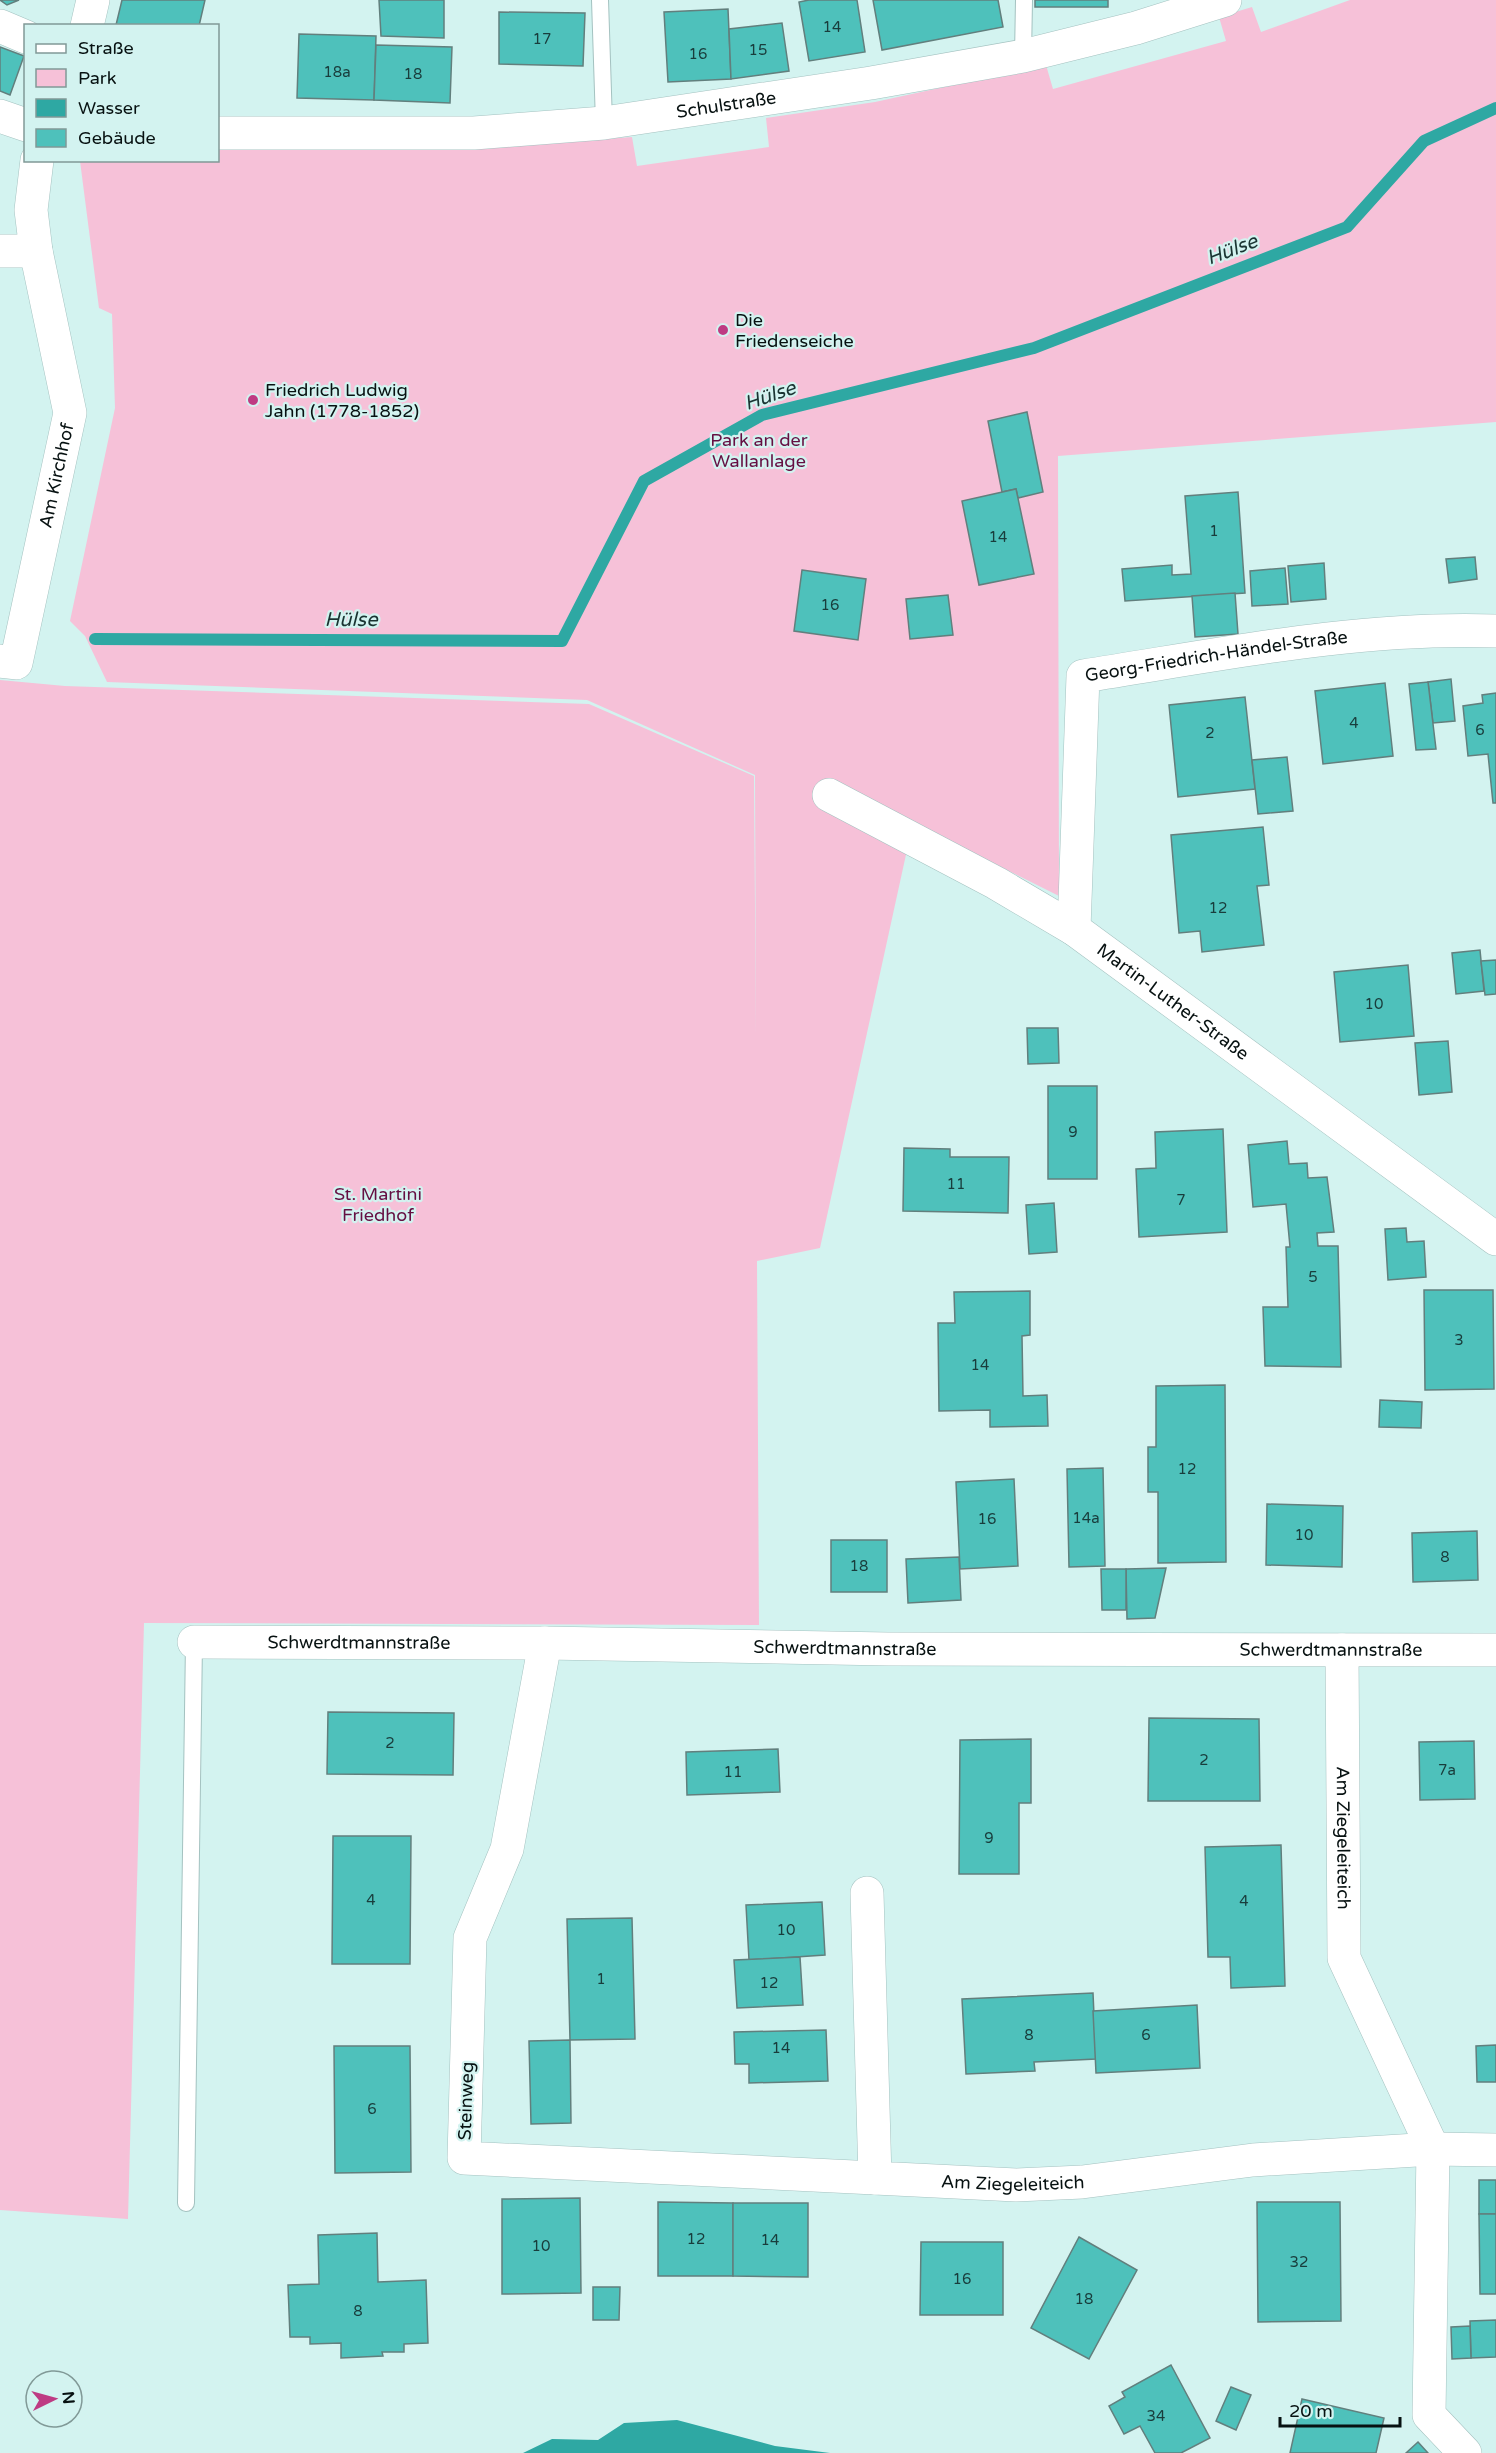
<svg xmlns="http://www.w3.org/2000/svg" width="1496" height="2453" viewBox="0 0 1496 2453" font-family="'Varela Round',sans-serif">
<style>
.green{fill:#f6c1d8}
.water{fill:#2ea8a3}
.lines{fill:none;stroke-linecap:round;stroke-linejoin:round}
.stream{stroke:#2ea8a3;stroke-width:12}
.building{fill:#4ec1bb;stroke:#627f7d;stroke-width:1.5}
.lane-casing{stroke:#a4c2c0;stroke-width:18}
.street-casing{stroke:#a4c2c0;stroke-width:34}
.lane{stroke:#fff;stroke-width:16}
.street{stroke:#fff;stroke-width:33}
.poi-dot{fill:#be3b83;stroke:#d3f3f0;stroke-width:2}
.labels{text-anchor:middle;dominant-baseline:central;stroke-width:4.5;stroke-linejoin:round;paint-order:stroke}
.number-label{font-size:15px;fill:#193d3c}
.street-label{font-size:18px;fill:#071111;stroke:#d3f3f0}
.poi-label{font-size:18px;fill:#071111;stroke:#d3f3f0;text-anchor:start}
.park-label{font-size:18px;fill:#650f42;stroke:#d3f3f0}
.water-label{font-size:20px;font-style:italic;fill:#1a3432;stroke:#d3f3f0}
</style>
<rect width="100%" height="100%" fill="#d3f3f0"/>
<polygon class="green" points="1350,0 1496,0 1496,422 1058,456 1059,896 832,783 907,850 820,1248 757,1261 759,1625 144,1623 128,2219 0,2210 0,680 65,686 589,704 754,776 756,1037 755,775 587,700 107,682 85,636 70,621 115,408 112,314 99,308 80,161 218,160 218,142 471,149 632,137 637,166 769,147 766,118 875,102 1046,65 1053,89 1226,41 1219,17 1252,7 1261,32"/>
<polygon class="water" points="677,2420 775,2446 830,2453 523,2453 552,2439 598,2440 624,2423"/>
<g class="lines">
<polyline class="stream" points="95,639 562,641 644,481 762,415 1034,348 1347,227 1424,141 1496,108"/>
</g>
<g class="building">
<polygon points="0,0 19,0 7,5"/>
<polygon points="122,0 205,0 199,26 119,26 116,25"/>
<polygon points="379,0 444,0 444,38 381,36"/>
<polygon points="809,0 857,0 865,52 809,61 799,2"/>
<polygon points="873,0 998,0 1003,27 882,50"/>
<rect x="1035" y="0" width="73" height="7"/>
<polygon points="728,9 731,79 668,82 664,12"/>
<polygon points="499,12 585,13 583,66 499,64"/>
<polygon points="782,23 789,71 731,79 729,29"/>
<polygon points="299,34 376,36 374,100 297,98"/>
<polygon points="376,45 452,47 450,103 374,100"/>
<polygon points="0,47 24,56 10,95 0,91"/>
<polygon points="1027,412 1043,492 1018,498 1016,489 1002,492 988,421"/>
<polygon points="1016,489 1034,574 979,585 962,501"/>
<polygon points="1238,492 1245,593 1125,601 1122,569 1172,565 1172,575 1191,574 1185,496"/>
<polygon points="1475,557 1477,579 1449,583 1446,559"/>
<polygon points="1324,563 1326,599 1291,602 1288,566"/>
<polygon points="1285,568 1288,604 1252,606 1250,571"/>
<polygon points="802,570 866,579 858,640 794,631"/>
<polygon points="1235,593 1238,634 1195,637 1192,596"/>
<polygon points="948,595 953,635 910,639 906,599"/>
<polygon points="1451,679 1455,721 1433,723 1428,682"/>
<polygon points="1428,682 1436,749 1416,750 1409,684"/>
<polygon points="1385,683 1393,756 1323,764 1315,691"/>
<polygon points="1496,693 1496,803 1493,803 1488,754 1468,756 1463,706 1483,703 1482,695"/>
<polygon points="1245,697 1255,789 1178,797 1169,705"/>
<polygon points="1287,757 1293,811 1258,814 1252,760"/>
<polygon points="1263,827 1269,885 1257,886 1264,945 1202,952 1200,931 1179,933 1171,835"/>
<polygon points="1480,950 1484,991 1456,994 1452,953"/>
<polygon points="1496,960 1496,994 1485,995 1481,961"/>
<polygon points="1408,965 1414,1036 1340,1042 1334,972"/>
<polygon points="1027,1028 1058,1028 1059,1063 1028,1064"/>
<polygon points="1448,1041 1452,1092 1419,1095 1415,1043"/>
<rect x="1048" y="1086" width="49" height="93"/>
<polygon points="1223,1129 1227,1232 1139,1237 1136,1169 1156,1168 1155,1132"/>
<polygon points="1287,1141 1289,1164 1307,1163 1308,1178 1327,1177 1334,1232 1317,1233 1318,1246 1338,1246 1341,1367 1265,1366 1263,1307 1288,1307 1286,1247 1290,1247 1286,1204 1253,1207 1248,1145"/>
<polygon points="904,1148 950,1149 950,1157 1009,1157 1008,1213 903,1211"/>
<polygon points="1054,1203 1057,1252 1029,1254 1026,1205"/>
<polygon points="1406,1228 1407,1242 1424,1241 1426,1277 1388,1280 1385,1229"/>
<polygon points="1424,1290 1493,1290 1494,1389 1425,1390"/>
<polygon points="1030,1291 1030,1335 1022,1336 1023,1396 1047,1395 1048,1426 990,1427 990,1410 939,1411 938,1323 955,1323 954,1292"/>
<polygon points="1225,1385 1226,1562 1158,1563 1158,1492 1148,1492 1148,1447 1156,1447 1156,1386"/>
<polygon points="1380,1400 1422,1402 1421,1428 1379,1427"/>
<polygon points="1103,1468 1105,1566 1069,1567 1067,1469"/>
<polygon points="1014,1479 1018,1566 960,1569 956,1482"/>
<polygon points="1267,1504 1343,1506 1342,1567 1266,1565"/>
<polygon points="1477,1531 1478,1580 1413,1582 1412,1533"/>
<rect x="831" y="1540" width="56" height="52"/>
<polygon points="959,1557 961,1600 908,1603 906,1559"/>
<polygon points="1166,1568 1155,1618 1127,1619 1126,1569"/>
<polygon points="1101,1569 1126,1569 1126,1610 1102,1610"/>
<polygon points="328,1712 454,1713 453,1775 327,1774"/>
<polygon points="1149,1718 1259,1719 1260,1801 1148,1801"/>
<polygon points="1031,1739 1031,1803 1019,1803 1019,1874 959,1874 960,1740"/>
<polygon points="1474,1741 1475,1799 1420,1800 1419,1742"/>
<polygon points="778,1749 780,1792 687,1795 686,1752"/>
<polygon points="333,1836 411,1836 410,1964 332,1964"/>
<polygon points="1281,1845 1285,1986 1231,1988 1230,1957 1208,1957 1205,1847"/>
<polygon points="822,1902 825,1955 749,1960 746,1905"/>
<polygon points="632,1918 635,2039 570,2040 567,1919"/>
<polygon points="800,1957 803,2005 737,2008 734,1960"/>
<polygon points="1093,1993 1096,2059 1034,2062 1035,2071 966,2074 962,1999"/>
<polygon points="1197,2005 1200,2068 1096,2073 1093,2011"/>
<polygon points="826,2030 828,2081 749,2083 749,2064 735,2064 734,2032"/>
<polygon points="570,2040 571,2123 531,2124 529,2041"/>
<polygon points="1496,2045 1496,2082 1477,2082 1476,2046"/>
<polygon points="334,2046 410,2046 411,2172 335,2173"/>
<rect x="1479" y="2180" width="17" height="34"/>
<polygon points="580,2198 581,2293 502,2294 502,2199"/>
<polygon points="658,2202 733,2203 733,2276 658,2276"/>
<polygon points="1257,2202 1340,2202 1341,2321 1258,2322"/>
<polygon points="733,2203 808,2203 808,2277 733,2276"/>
<polygon points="1479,2214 1496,2214 1496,2294 1480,2294"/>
<polygon points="377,2233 378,2282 426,2280 428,2343 404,2344 404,2352 382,2352 383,2356 341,2358 341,2343 310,2344 310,2337 290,2337 288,2285 319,2284 318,2235"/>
<polygon points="1079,2237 1137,2270 1089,2359 1031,2328"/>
<polygon points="921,2242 1003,2242 1003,2315 920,2315"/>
<polygon points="593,2287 620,2287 619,2320 593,2320"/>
<polygon points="1496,2320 1496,2357 1471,2358 1470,2321"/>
<polygon points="1470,2326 1471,2358 1452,2359 1451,2327"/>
<polygon points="1171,2365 1210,2438 1181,2453 1155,2453 1140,2426 1124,2434 1109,2406 1125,2397 1122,2392"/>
<polygon points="1231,2387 1251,2395 1236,2430 1216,2421"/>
<polygon points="1302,2399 1384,2418 1376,2453 1290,2453"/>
<polygon points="1418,2442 1428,2453 1406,2453"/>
</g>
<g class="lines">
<g class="lane-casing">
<g id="lane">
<polyline points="600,0 604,123"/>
<polyline points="1023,56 1024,0"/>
<polyline points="186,2203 194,1642"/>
</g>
</g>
<g class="street-casing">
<g id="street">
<polyline points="0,26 26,37"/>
<polyline points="87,26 93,0"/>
<polyline points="0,116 26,125"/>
<path id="s1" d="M 218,133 L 474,133 L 604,123 L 871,83 L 1023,56 L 1136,28 L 1225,0"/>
<polyline points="0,251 36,251"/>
<path id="s2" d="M 0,661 L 16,663 L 70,413 L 36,251 L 31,210 L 37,160"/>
<path id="s3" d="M 829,795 L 996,883 L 1074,929 L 1496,1239"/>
<path id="s4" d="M 1074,929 L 1083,676 C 1219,655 1357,626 1496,631"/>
<path id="s5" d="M 194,1642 L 545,1643 L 888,1649 L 1496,1650"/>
<polyline points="545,1643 507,1849 470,1938 464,2158 875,2178"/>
<path id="s6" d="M 1342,1650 L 1344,1958 L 1433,2149 L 1429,2415 L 1465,2453"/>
<path id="s7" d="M 867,1893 L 875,2178 L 1016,2185 L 1082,2182 L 1253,2160 L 1433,2149 L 1496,2150"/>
</g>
</g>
<use href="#lane" class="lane"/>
<use href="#street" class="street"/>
</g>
<g class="poi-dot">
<circle cx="723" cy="330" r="6"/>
<circle cx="253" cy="400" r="6"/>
</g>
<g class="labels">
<g class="number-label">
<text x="832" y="27">14</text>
<text x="542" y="39">17</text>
<text x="758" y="50">15</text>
<text x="698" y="54">16</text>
<text x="337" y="72">18a</text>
<text x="413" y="74">18</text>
<text x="1214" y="531">1</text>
<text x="998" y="537">14</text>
<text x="830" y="605">16</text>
<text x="1354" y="723">4</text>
<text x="1480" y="730">6</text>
<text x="1210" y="733">2</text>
<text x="1218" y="908">12</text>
<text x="1374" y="1004">10</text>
<text x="1073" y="1132">9</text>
<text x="956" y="1184">11</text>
<text x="1181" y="1200">7</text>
<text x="1313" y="1277">5</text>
<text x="1459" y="1340">3</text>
<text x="980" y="1365">14</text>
<text x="1187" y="1469">12</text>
<text x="1086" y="1518">14a</text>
<text x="987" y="1519">16</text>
<text x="1304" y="1535">10</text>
<text x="1445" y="1557">8</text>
<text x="859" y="1566">18</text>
<text x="390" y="1743">2</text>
<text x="1204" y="1760">2</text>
<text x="1447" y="1770">7a</text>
<text x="733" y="1772">11</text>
<text x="989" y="1838">9</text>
<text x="371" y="1900">4</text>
<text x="1244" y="1901">4</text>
<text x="786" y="1930">10</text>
<text x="601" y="1979">1</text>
<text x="769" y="1983">12</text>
<text x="1029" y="2035">8</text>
<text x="1146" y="2035">6</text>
<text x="781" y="2048">14</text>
<text x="372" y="2109">6</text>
<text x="696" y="2239">12</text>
<text x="770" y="2240">14</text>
<text x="541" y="2246">10</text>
<text x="1299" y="2262">32</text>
<text x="962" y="2279">16</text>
<text x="1084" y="2299">18</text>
<text x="358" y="2311">8</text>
<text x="1156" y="2416">34</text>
</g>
<g class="street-label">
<text stroke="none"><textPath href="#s1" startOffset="510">Schulstraße</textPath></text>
<text stroke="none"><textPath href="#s2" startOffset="208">Am Kirchhof</textPath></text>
<text stroke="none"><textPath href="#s4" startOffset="388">Georg-Friedrich-Händel-Straße</textPath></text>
<text stroke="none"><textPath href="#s3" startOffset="402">Martin-Luther-Straße</textPath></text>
<text stroke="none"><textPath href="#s5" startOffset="165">Schwerdtmannstraße</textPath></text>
<text stroke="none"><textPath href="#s5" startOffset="651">Schwerdtmannstraße</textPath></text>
<text stroke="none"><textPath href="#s5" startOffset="1137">Schwerdtmannstraße</textPath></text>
<text stroke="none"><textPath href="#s6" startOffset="188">Am Ziegeleiteich</textPath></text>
<text transform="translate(466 2101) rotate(-88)">Steinweg</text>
<text stroke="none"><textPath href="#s7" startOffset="423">Am Ziegeleiteich</textPath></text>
</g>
<g class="poi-label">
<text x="735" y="320">Die<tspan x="735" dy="21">Friedenseiche</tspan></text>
<text x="265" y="390">Friedrich Ludwig<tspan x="265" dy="21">Jahn (1778-1852)</tspan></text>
</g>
<g class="park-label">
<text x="759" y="440">Park an der<tspan x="759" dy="21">Wallanlage</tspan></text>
<text x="378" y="1194">St. Martini<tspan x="378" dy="21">Friedhof</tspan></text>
</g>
<g class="water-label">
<text transform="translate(1232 250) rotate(-21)">Hülse</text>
<text transform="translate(770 396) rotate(-19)">Hülse</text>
<text x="351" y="620">Hülse</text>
</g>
</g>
<rect x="24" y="24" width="195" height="138" fill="#d3f3f0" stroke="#819997" stroke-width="1.5"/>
<rect x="36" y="44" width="30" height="9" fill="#ffffff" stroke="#819997" stroke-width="1.5"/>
<text x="78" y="54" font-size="18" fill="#071111">Straße</text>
<rect x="36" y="69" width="30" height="18" fill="#f6c1d8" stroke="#819997" stroke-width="1.5"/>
<text x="78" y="84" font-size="18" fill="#071111">Park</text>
<rect x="36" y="99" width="30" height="18" fill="#2ea8a3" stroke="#819997" stroke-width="1.5"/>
<text x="78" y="114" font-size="18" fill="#071111">Wasser</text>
<rect x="36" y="129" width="30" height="18" fill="#4ec1bb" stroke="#819997" stroke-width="1.5"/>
<text x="78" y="144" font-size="18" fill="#071111">Gebäude</text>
<g transform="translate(54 2399) rotate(85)"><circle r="28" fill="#d3f3f0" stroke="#819997" stroke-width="1.5"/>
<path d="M0-4.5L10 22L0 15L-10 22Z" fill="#be3b83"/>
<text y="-9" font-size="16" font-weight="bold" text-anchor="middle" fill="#071111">N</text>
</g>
<path d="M1280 2417v9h120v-9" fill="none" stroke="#071111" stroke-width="3"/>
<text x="1289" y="2417" font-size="18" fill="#071111" stroke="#d3f3f0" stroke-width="4.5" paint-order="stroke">20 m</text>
</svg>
